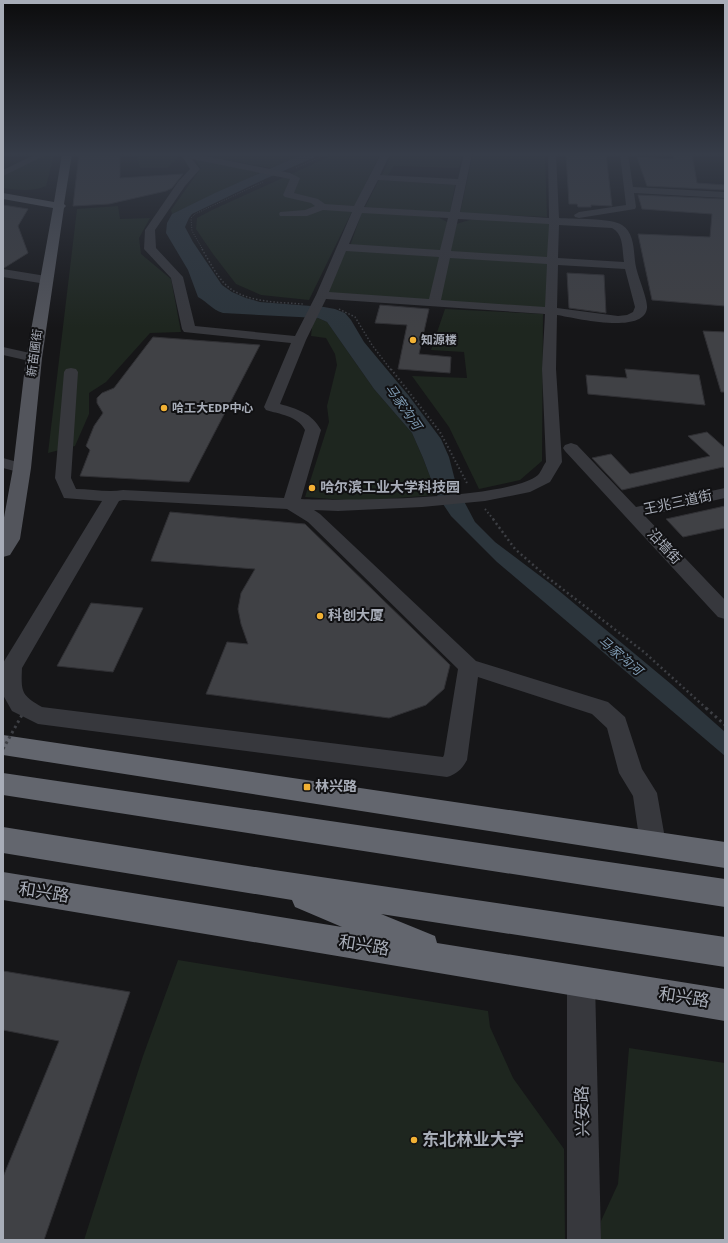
<svg xmlns="http://www.w3.org/2000/svg" width="728" height="1243" viewBox="0 0 728 1243" font-family="'Source Sans 3','Noto Sans SC',sans-serif">
<style>
.green{fill:#1e261f}
.water{fill:#2c353c}
.building{fill:#404145;stroke:#303034}
.lines{fill:none;stroke-linecap:round;stroke-linejoin:round}
.path-far4{stroke:#3d3f44;stroke-width:1;stroke-dasharray:1 1.5;stroke-linecap:butt}
.path-far3{stroke:#3d3f44;stroke-width:1.5;stroke-dasharray:1.5 2;stroke-linecap:butt}
.path-far2{stroke:#3d3f44;stroke-width:2;stroke-dasharray:1.5 2.5;stroke-linecap:butt}
.path-far1{stroke:#3d3f44;stroke-width:2.5;stroke-dasharray:2 3;stroke-linecap:butt}
.path{stroke:#3d3f44;stroke-width:3;stroke-dasharray:2.5 3.5;stroke-linecap:butt}
.minor{fill:#37383d;fill-rule:evenodd}
.major{fill:#53555c;fill-rule:evenodd}
.highway{fill:#63666e;fill-rule:evenodd}
.path-bridge{stroke:#3d3f44;stroke-width:3;stroke-dasharray:2.5 3.5;stroke-linecap:butt}
.poi-dot{fill:#f2b134;stroke:#111113;stroke-width:1.5}
.labels{text-anchor:middle;dominant-baseline:central;stroke-width:4;stroke-linejoin:round;paint-order:stroke}
.far-poi-label{font-size:12px;font-weight:bold;fill:#a8adb8;stroke:#111113;text-anchor:start}
.far-street-label{font-size:12px;fill:#a8adb8;stroke:#111113}
.far-water-label{font-size:13px;font-style:italic;fill:#7f9bb3;stroke:#111113}
.poi-label{font-size:14px;font-weight:bold;fill:#a8adb8;stroke:#111113;text-anchor:start}
.street-label{font-size:14px;fill:#a8adb8;stroke:#111113}
.near-street-label{font-size:17px;fill:#a8adb8;stroke:#111113}
.near-poi-label{font-size:17px;font-weight:bold;fill:#a8adb8;stroke:#111113;text-anchor:start}
</style>
<rect width="100%" height="100%" fill="#161618"/>
<g class="green">
<path d="M 48,154 L 54,155 L 46,186 C 31,192 18,190 3,188 L 3,175 Z"/>
<polygon points="136,154 181,154 167,168 140,168"/>
<polygon points="193,154 304,154 271,168"/>
<polygon points="335,154 380,154 309,300 261,295 236,284 213,254 196,229 197,218 212,210"/>
<polygon points="392,154 462,154 459,168 394,166 388,175 382,175"/>
<polygon points="473,154 545,154 547,217 460,213"/>
<polygon points="195,159 262,172 172,214 171,210 201,168"/>
<polygon points="379,180 455,185 450,213 365,207"/>
<polygon points="118,206 120,219 150,218 139,238 141,254 171,279 181,332 150,333 106,382 89,393 89,414 75,446 48,453 77,209"/>
<polygon points="362,212 436,216 449,223 442,253 350,246"/>
<polygon points="473,219 551,222 548,260 450,253 456,224"/>
<polygon points="345,249 441,256 430,300 328,293"/>
<polygon points="448,256 548,263 547,309 438,301"/>
<polygon points="445,309 543,314 542,461 520,480 479,489 449,427 412,376 467,378 464,352 431,350"/>
<polygon points="313,318 318,318 327,322 374,389 412,433 423,458 437,495 358,501 305,497 329,422 327,406 337,365 335,354 326,338 311,336"/>
<polygon points="178,960 488,1011 490,1027 513,1078 564,1149 565,1240 84,1240 143,1056"/>
<polygon points="629,1048 725,1063 725,1240 601,1240 601,1221 618,1184"/>
</g>
<path class="water" d="M 303,154 L 322,154 L 265,179 L 192,214 L 189,218 L 185,227 L 193,242 L 222,285 L 232,292 L 246,298 L 260,302 L 324,307 L 335,309 L 345,313 L 351,320 L 364,342 L 409,396 L 441,439 L 449,457 L 457,488 L 475,522 L 495,542 L 552,585 L 671,684 L 725,732 L 725,756 L 497,562 L 451,516 L 437,495 L 423,458 L 412,433 L 374,389 L 327,322 L 318,318 L 223,313 C 211,309 209,303 198,297 L 188,270 L 166,233 L 167,223 L 172,214 L 215,193 Z"/>
<g class="building">
<polygon points="79,154 120,154 120,178 183,174 172,188 166,191 109,204 73,206"/>
<polygon points="566,154 606,154 612,206 591,205 591,207 578,207 577,204 569,204"/>
<polygon points="672,154 692,154 697,183 725,185 725,190 647,186 637,157 674,159"/>
<polygon points="638,195 725,199 725,306 652,300 638,234 710,237 712,214 642,209"/>
<polygon points="3,205 28,209 18,226 28,253 4,268 3,268"/>
<polygon points="567,273 604,275 606,313 569,308"/>
<polygon points="380,305 429,309 419,354 451,357 450,373 398,369 407,325 375,323"/>
<polygon points="703,331 725,332 725,392 721,392"/>
<polygon points="153,337 260,345 189,482 80,476 90,450 86,446 94,426 103,413 97,403 97,398 102,393 114,388"/>
<polygon points="625,369 699,375 705,405 588,394 586,375 627,378"/>
<polygon points="707,432 725,448 725,469 723,467 622,490 592,458 611,454 630,474 710,456 688,436"/>
<polygon points="725,506 725,528 683,537 666,519"/>
<polygon points="170,512 305,524 450,665 444,689 426,705 389,718 206,694 227,642 248,644 241,624 238,609 241,593 255,569 151,561"/>
<polygon points="91,603 143,608 113,672 57,666"/>
<polygon points="3,971 130,992 44,1240 3,1240 3,1177 59,1041 3,1030"/>
</g>
<g class="lines">
<g class="path-far4">
<polyline points="296,168 327,154"/>
<polyline points="203,250 192,231 191,218 195,214 263,182"/>
</g>
<g class="path-far3">
<path d="M 202,249 C 209,261 215,273 224,283 C 243,303 277,302 303,304"/>
<polyline points="339,309 355,317 372,345 391,370"/>
</g>
<g class="path-far2">
<polyline points="391,369 440,432 468,485"/>
<polyline points="485,509 494,520"/>
</g>
<polyline class="path-far1" points="493,519 515,549 547,577 644,652 707,709"/>
<polyline class="path" points="706,708 725,725"/>
<g class="minor">
<polygon points="36,154 48,154 3,176 3,170"/>
<path d="M 182,154 L 196,154 L 290,173 L 300,178 L 294,193 L 318,199 L 325,204 L 354,206 L 381,154 L 390,154 L 380,175 L 458,179 L 464,154 L 472,154 L 460,212 L 549,218 L 548,154 L 556,154 L 559,218 C 573,219 612,218 622,225 C 636,234 633,254 636,267 C 638,277 648,300 647,308 C 644,335 575,318 557,315 L 556,369 L 562,462 L 550,482 L 530,492 L 485,501 L 422,507 L 338,511 L 314,510 L 320,514 L 476,661 L 608,702 L 625,717 L 642,769 L 657,793 L 666,844 L 662,852 L 653,856 L 644,852 L 640,844 L 633,796 L 619,773 L 607,728 L 592,714 L 478,677 L 467,760 C 462,769 457,774 447,777 L 38,724 L 12,711 L 3,695 L 3,663 L 102,501 L 64,498 L 55,478 L 64,372 L 66,369 L 71,368 L 76,369 L 78,372 L 71,478 L 76,489 C 92,489 108,493 123,490 L 284,498 L 305,430 C 298,416 279,414 266,410 L 264,407 L 291,343 L 184,332 L 182,329 L 171,278 L 144,249 L 145,230 L 178,182 L 190,169 L 182,156 ZM 192,159 L 290,179 L 283,195 L 285,197 L 311,203 L 315,206 L 305,210 L 280,212 L 279,214 L 280,216 L 307,216 L 323,210 L 352,212 L 316,295 L 295,336 L 195,326 L 183,277 L 156,248 L 155,230 L 185,186 L 200,169 ZM 378,180 L 456,185 L 450,212 L 364,207 ZM 362,213 L 448,218 L 440,250 L 349,244 ZM 458,219 L 549,224 L 547,257 L 451,251 ZM 559,225 L 612,228 C 624,234 622,250 624,262 L 558,258 ZM 346,251 L 439,257 L 429,299 L 329,292 ZM 450,258 L 547,264 L 545,307 L 441,300 ZM 558,265 L 625,269 L 635,307 L 633,312 L 627,315 L 618,316 L 557,308 ZM 326,299 L 545,314 L 542,369 L 546,462 C 543,466 541,472 538,475 C 508,500 344,501 301,499 L 321,430 C 312,413 297,409 280,404 L 306,340 ZM 123,500 L 287,509 L 308,522 L 458,669 L 444,755 L 443,757 L 42,707 C 21,695 21,692 22,668 L 119,501 Z"/>
<polygon points="620,154 628,154 633,187 725,192 725,198 634,193 636,207 635,209 579,218 575,217 574,215 579,212 626,205"/>
<polygon points="3,269 46,276 50,277 52,280 50,283 46,284 3,277"/>
<polygon points="3,347 39,355 41,358 39,361 34,362 3,355"/>
<polygon points="571,443 577,445 636,507 725,488 725,498 645,516 725,600 725,619 718,617 565,451 563,448 565,445"/>
<polygon points="3,458 28,465 30,468 28,471 22,473 3,468"/>
<polygon points="581,967 591,971 595,981 601,1240 567,1240 567,981 571,971"/>
</g>
<polygon class="major" points="62,154 72,154 64,204 66,206 64,208 42,358 31,468 20,539 10,555 3,557 3,523 13,468 26,358 53,208 3,199 3,193 54,202"/>
<g class="highway">
<polygon points="3,735 725,842 725,868 3,755"/>
<polygon points="3,773 725,879 725,907 3,795"/>
<polygon points="3,827 274,870 725,937 725,967 381,914 435,936 437,943 725,989 725,1021 3,900 3,872 342,927 295,907 292,900 3,853"/>
</g>
<polyline class="path-bridge" points="3,749 22,715"/>
</g>
<linearGradient id="sky" x2="0" y2="1"><stop stop-color="#0c0c0d"/><stop offset="0.47" stop-color="#363c48"/><stop offset="1" stop-color="#363c48" stop-opacity="0"/></linearGradient>
<rect width="728" height="328" fill="url(#sky)"/>
<g class="poi-dot">
<circle cx="413" cy="340" r="4"/>
<circle cx="164" cy="408" r="4"/>
<circle cx="312" cy="488" r="4"/>
<circle cx="320" cy="616" r="4"/>
<rect x="303" y="783" width="8" height="8" rx="2"/>
<circle cx="414" cy="1140" r="4"/>
</g>
<g class="labels">
<g class="far-poi-label">
<text x="421" y="340">知源楼</text>
<text x="172" y="408">哈工大EDP中心</text>
</g>
<g class="far-street-label">
<text transform="translate(35 353) rotate(-82)">新苗圃街</text>
</g>
<g class="far-water-label">
<text transform="translate(403 407) rotate(55)">马家沟河</text>
<text transform="translate(620 656) rotate(40)">马家沟河</text>
</g>
<g class="poi-label">
<text x="320" y="488">哈尔滨工业大学科技园</text>
<text x="328" y="616">科创大厦</text>
<text x="315" y="787">林兴路</text>
</g>
<g class="street-label">
<text transform="translate(678 503) rotate(-12)">王兆三道街</text>
<text transform="translate(664 547) rotate(47)">沿墙街</text>
</g>
<g class="near-street-label">
<text transform="translate(44 893) rotate(9)">和兴路</text>
<text transform="translate(364 946) rotate(9)">和兴路</text>
<text transform="translate(684 998) rotate(9)">和兴路</text>
<text transform="translate(583 1111) rotate(-91)">兴安路</text>
</g>
<g class="near-poi-label">
<text x="422" y="1140">东北林业大学</text>
</g>
</g>
<rect width="728" height="1243" fill="none" stroke="#a8adb8" stroke-width="8"/>
</svg>
